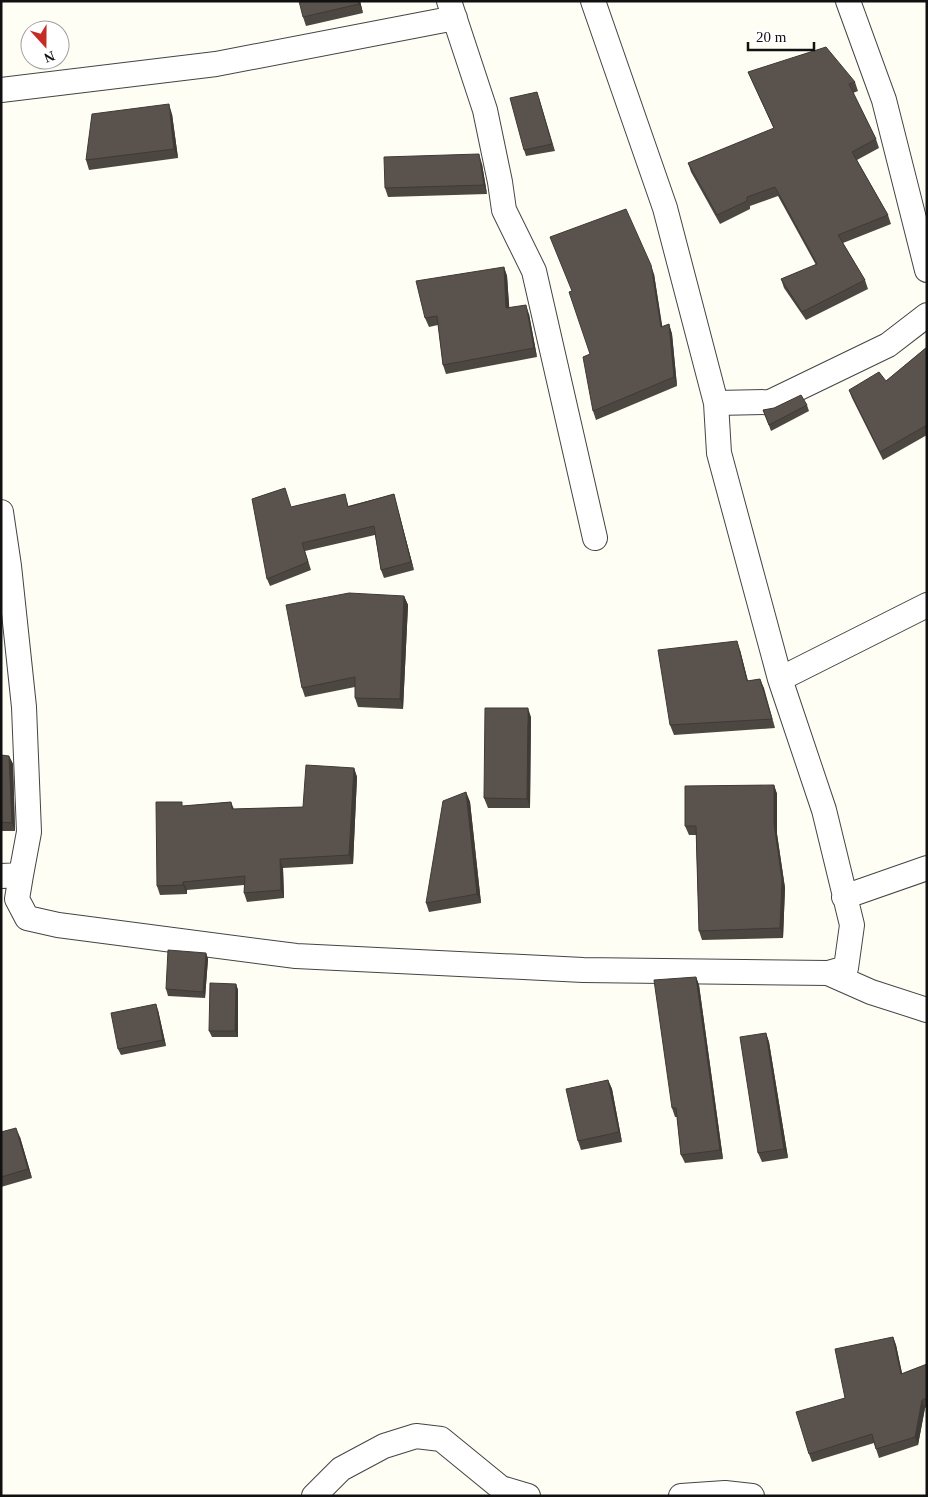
<svg xmlns="http://www.w3.org/2000/svg" width="928" height="1497" font-family="'Times New Roman',serif">
<style>
.lines{fill:none;stroke-linecap:round;stroke-linejoin:round}
.minor-casing{stroke:#444;stroke-width:26}
.minor{stroke:#fff;stroke-width:24}
.wall{fill:#4d4742}
.shaded-wall{fill:#3f3a36}
.building{fill:#5a534d;stroke:#3f3a36}
</style>
<rect width="100%" height="100%" fill="#fffef4"/>
<g class="lines">
<defs>
<path id="minor" d="M 449,1 L 485,110 L 500,182 L 504,210 L 534,271 L 595,538
M 848,1 L 884,100 L 927,270
M 1,90 L 216,64 L 455,18
M 716,403 L 770,402 L 888,345 L 927,315
M 1,512 L 9,566 L 24,707 L 29,832 L 21,875
M 780,679 L 927,605
M 1,876 L 21,875 L 17,899 L 27,918 L 58,925 L 296,956 L 583,970 L 828,973 L 846,968 L 852,925 L 824,810 L 780,679 L 719,453 L 716,403 L 665,208 L 593,1
M 844,897 L 927,868
M 828,973 L 871,992 L 927,1010
M 314,1496 L 341,1469 L 384,1446 L 416,1436 L 441,1439 L 501,1488 L 528,1496
M 681,1496 L 725,1493 L 752,1496"/>
</defs>
<use href="#minor" class="minor-casing"/>
<use href="#minor" class="minor"/>
</g>
<path class="wall" d="M 360,1 L 363,13 L 306,26 L 303,17 Z
M 748,72 L 855,82 L 858,91 L 853,93 L 876,139 L 879,148 L 857,160 L 888,215 L 891,224 L 843,243 L 865,280 L 868,289 L 806,320 L 784,288 L 781,279 L 816,265 L 778,196 L 750,206 L 750,209 L 720,224 L 691,172 L 688,163 L 774,129 L 752,81 Z
M 539,98 L 555,151 L 526,156 L 524,150 Z
M 172,114 L 178,158 L 89,170 L 86,160 Z
M 482,164 L 487,194 L 388,197 L 385,188 Z
M 504,267 L 507,276 L 509,307 L 529,314 L 537,357 L 446,374 L 443,365 L 438,325 L 429,327 L 425,318 Z
M 654,274 L 662,327 L 669,324 L 672,334 L 677,386 L 596,420 L 593,411 L 590,354 Z
M 927,347 L 927,435 L 883,460 L 852,398 L 849,390 L 886,381 Z
M 807,405 L 809,411 L 771,431 L 763,410 Z
M 394,494 L 396,502 L 414,570 L 384,578 L 381,570 L 375,535 L 305,551 L 311,570 L 270,586 L 267,579 L 291,507 L 347,502 L 348,506 Z
M 404,596 L 408,605 L 403,709 L 358,707 L 355,698 L 355,687 L 305,697 L 302,688 Z
M 740,650 L 748,681 L 760,679 L 775,728 L 674,735 L 670,725 Z
M 531,717 L 530,808 L 488,808 L 484,798 Z
M 1,755 L 9,756 L 13,764 L 15,831 L 1,831 Z
M 354,768 L 357,777 L 353,864 L 283,868 L 284,898 L 247,902 L 244,893 L 244,885 L 187,890 L 187,894 L 160,895 L 157,886 L 184,806 L 231,802 L 234,809 L 303,807 Z
M 774,785 L 777,794 L 777,834 L 785,888 L 783,938 L 702,940 L 699,931 L 696,835 L 689,835 L 685,826 Z
M 466,792 L 470,802 L 481,903 L 429,912 L 426,903 Z
M 206,953 L 208,959 L 205,998 L 168,996 L 166,989 Z
M 696,977 L 699,985 L 723,1159 L 685,1163 L 681,1155 L 677,1117 L 675,1117 L 672,1108 Z
M 236,984 L 238,990 L 238,1037 L 212,1037 L 209,1031 Z
M 158,1010 L 166,1046 L 121,1055 L 118,1049 Z
M 766,1033 L 769,1042 L 788,1158 L 762,1162 L 758,1153 Z
M 608,1080 L 612,1089 L 622,1142 L 581,1150 L 578,1141 Z
M 1,1132 L 20,1137 L 32,1178 L 1,1187 Z
M 893,1337 L 896,1345 L 902,1374 L 927,1364 L 927,1407 L 925,1408 L 918,1445 L 879,1458 L 874,1443 L 812,1462 L 809,1454 L 845,1398 Z"/>
<path class="shaded-wall" d="M 359,1 L 360,1 L 363,13 L 359,4 Z
M 169,104 L 172,114 L 178,158 L 174,149 Z
M 479,154 L 482,164 L 487,194 L 484,185 Z
M 651,265 L 654,274 L 664,337 L 661,327 Z
M 504,267 L 507,276 L 510,317 L 506,308 Z
M 526,305 L 529,314 L 537,357 L 534,348 Z
M 669,324 L 672,334 L 677,386 L 674,377 Z
M 394,494 L 396,502 L 414,570 L 411,562 Z
M 404,596 L 408,605 L 403,709 L 400,699 Z
M 737,641 L 740,650 L 750,690 L 747,681 Z
M 760,679 L 764,688 L 775,728 L 772,719 Z
M 528,708 L 531,717 L 530,808 L 527,799 Z
M 9,756 L 13,764 L 15,831 L 12,823 Z
M 354,768 L 357,777 L 353,864 L 349,855 Z
M 774,785 L 777,794 L 777,834 L 785,888 L 783,938 L 780,928 L 774,824 Z
M 466,792 L 470,802 L 481,903 L 477,894 Z
M 280,859 L 283,868 L 284,898 L 281,890 Z
M 183,882 L 187,890 L 187,894 L 183,885 Z
M 206,953 L 208,959 L 205,998 L 203,992 Z
M 696,977 L 699,985 L 723,1159 L 720,1150 Z
M 236,984 L 238,990 L 238,1037 L 235,1031 Z
M 156,1004 L 158,1010 L 166,1046 L 163,1040 Z
M 766,1033 L 769,1042 L 788,1158 L 784,1149 Z
M 608,1080 L 612,1089 L 622,1142 L 619,1132 Z
M 16,1128 L 20,1137 L 32,1178 L 28,1169 Z
M 893,1337 L 896,1345 L 904,1382 L 901,1374 Z
M 922,1400 L 925,1408 L 918,1445 L 915,1437 Z"/>
<path class="building" d="M 299,1 L 359,1 L 359,4 L 303,17 Z
M 826,47 L 855,82 L 849,84 L 876,139 L 852,152 L 888,215 L 838,235 L 865,280 L 802,312 L 781,279 L 817,264 L 775,187 L 747,197 L 747,201 L 717,215 L 688,163 L 774,128 L 748,72 Z
M 537,92 L 552,144 L 524,150 L 510,98 Z
M 169,104 L 174,149 L 86,160 L 92,114 Z
M 479,154 L 484,185 L 385,188 L 384,157 Z
M 626,209 L 651,265 L 661,327 L 669,324 L 674,377 L 593,411 L 583,357 L 590,354 L 569,292 L 572,291 L 550,237 Z
M 504,267 L 506,308 L 526,305 L 534,348 L 443,365 L 437,316 L 425,318 L 416,281 Z
M 927,347 L 927,425 L 880,452 L 849,390 L 879,372 L 886,381 Z
M 801,395 L 807,405 L 769,425 L 763,410 L 774,408 Z
M 285,488 L 291,507 L 345,494 L 348,507 L 394,494 L 411,562 L 381,570 L 374,526 L 302,543 L 308,562 L 267,579 L 252,499 Z
M 349,593 L 404,596 L 400,699 L 355,698 L 355,677 L 302,688 L 286,605 Z
M 737,641 L 747,681 L 760,679 L 772,719 L 670,725 L 658,650 Z
M 485,708 L 528,708 L 527,799 L 484,798 Z
M 1,755 L 9,756 L 12,823 L 1,822 Z
M 306,765 L 354,768 L 349,855 L 280,859 L 281,890 L 244,893 L 245,876 L 183,882 L 183,885 L 157,886 L 156,802 L 182,802 L 182,806 L 231,802 L 232,809 L 303,807 Z
M 774,785 L 774,824 L 782,879 L 780,928 L 699,931 L 696,826 L 685,826 L 685,786 Z
M 466,792 L 477,894 L 426,903 L 443,801 Z
M 168,950 L 206,953 L 203,992 L 166,989 Z
M 696,977 L 720,1150 L 681,1155 L 676,1108 L 672,1108 L 654,980 Z
M 210,983 L 236,984 L 235,1031 L 209,1031 Z
M 156,1004 L 163,1040 L 118,1049 L 111,1013 Z
M 766,1033 L 784,1149 L 758,1153 L 740,1037 Z
M 608,1080 L 619,1132 L 578,1141 L 566,1089 Z
M 16,1128 L 28,1169 L 1,1177 L 1,1132 Z
M 893,1337 L 901,1374 L 927,1364 L 927,1398 L 922,1400 L 915,1437 L 876,1449 L 872,1434 L 809,1454 L 796,1412 L 845,1398 L 835,1349 Z"/>
<rect width="928" height="1497" fill="none" stroke="#111111" stroke-width="5"/>
<g transform="translate(45 45) rotate(159)"><circle r="24" fill="#ffffff" stroke="#a0a0a0"/>
<path d="M0-4L9 19L0 12L-9 19Z" fill="#c42c25"/>
<text y="-8" font-size="14" font-weight="bold" text-anchor="middle" fill="#111111">N</text>
</g>
<path d="M748 42v8h66v-8" fill="none" stroke="#111111" stroke-width="2.5"/>
<text x="756" y="42" font-size="15" fill="#111111" stroke="#ffffff" stroke-width="4" paint-order="stroke">20 m</text>
</svg>
